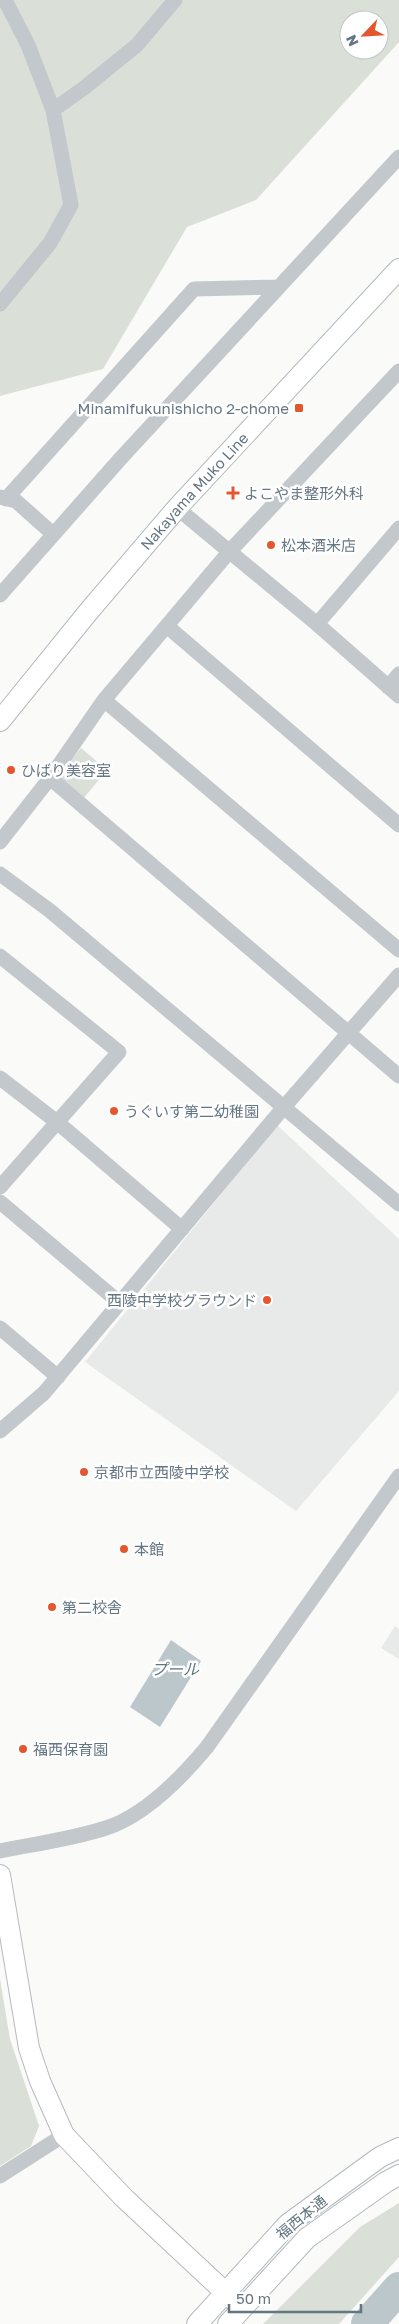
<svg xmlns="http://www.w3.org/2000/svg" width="399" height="2324" font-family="'Golos Text','Noto Sans JP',sans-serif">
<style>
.built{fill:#e8e9e9}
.green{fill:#dadfd7;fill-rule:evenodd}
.water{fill:#bbc7cb}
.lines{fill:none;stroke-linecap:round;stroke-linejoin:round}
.river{stroke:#bbc7cb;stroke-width:32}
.secondary-casing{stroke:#b3babf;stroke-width:22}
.street{stroke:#c3c8cc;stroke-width:15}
.secondary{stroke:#fff;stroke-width:20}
.poi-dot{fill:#e4572e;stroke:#fff;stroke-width:2}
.labels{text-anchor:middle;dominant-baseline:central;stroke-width:5;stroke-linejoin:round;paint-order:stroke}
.poi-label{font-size:15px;fill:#657683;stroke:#fff;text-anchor:start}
.street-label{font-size:15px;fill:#657683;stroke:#fff}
.water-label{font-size:16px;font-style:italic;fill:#60757c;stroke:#fff}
</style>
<rect width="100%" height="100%" fill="#fafaf8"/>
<path class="built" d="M 277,1125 L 399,1239 L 399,1391 L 296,1511 L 85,1362 Z
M 395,1626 L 399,1629 L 399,1659 L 381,1648 Z"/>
<path class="green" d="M 0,0 L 399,0 L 399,42 L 256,200 L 187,227 L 103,369 L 0,396 ZM 349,20 L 379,20 L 379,50 L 349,50 Z
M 81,748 L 107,770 L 83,799 L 57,778 Z
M 0,1979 L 10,2039 L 39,2126 L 31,2146 L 0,2166 Z
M 399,2203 L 399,2257 L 339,2324 L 263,2324 L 360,2227 Z"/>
<path class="water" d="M 171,1640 L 201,1661 L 160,1727 L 130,1707 Z"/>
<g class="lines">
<path class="river" d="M 367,2324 L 399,2288"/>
<defs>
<g id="secondary">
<path id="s1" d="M 0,721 L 89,611 L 177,508 L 399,269"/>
<path d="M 0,1875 L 29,2048 L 40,2081 L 64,2135 L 124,2198 L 242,2308"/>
<path d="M 197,2324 L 288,2224 L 380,2157 L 399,2148"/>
<path d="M 228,2324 L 307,2238 L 386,2182 L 399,2175"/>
</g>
</defs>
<use href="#secondary" class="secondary-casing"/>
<path class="street" d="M 5,0 L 28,45 L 53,110
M 0,304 L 50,243 L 71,205 L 53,110 L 84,88 L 137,45 L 175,0
M 0,497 L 16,501 L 53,534
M 6,499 L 194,289 L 279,287
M 177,508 L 317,624 L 399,696
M 0,595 L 121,458 L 399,157
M 317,624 L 399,528
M 168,627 L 399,825
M 388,687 L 399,674
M 104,700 L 399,950
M 50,778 L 399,1076
M 0,842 L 50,778 L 104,700 L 229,552 L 399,371
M 0,874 L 49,910 L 399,1204
M 0,956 L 119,1052 L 0,1187
M 0,1078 L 57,1122 L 182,1229
M 0,1202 L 120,1303
M 0,1328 L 58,1377
M 0,1431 L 44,1393 L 284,1107 L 399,975
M 0,1851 C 35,1844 72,1839 106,1828 C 144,1816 182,1777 207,1747 L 399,1476
M 0,2176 L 64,2135"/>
<use href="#secondary" class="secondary"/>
</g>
<g class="poi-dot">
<rect x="294" y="403" width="10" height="10" rx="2.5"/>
<path d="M230.5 485.5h5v5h5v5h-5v5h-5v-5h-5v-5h5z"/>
<circle cx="271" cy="545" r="5"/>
<circle cx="11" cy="770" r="5"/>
<circle cx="114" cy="1111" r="5"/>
<circle cx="267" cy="1300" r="5"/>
<circle cx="84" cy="1472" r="5"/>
<circle cx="124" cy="1549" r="5"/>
<circle cx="52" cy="1607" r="5"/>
<circle cx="23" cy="1749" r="5"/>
</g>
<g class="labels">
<g class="poi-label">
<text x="289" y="408" text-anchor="end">Minamifukunishicho 2-chome</text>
<text x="244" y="493">よこやま整形外科</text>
<text x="281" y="545">松本酒米店</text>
<text x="21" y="770">ひばり美容室</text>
<text x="124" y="1111">うぐいす第二幼稚園</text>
<text x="257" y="1300" text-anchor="end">西陵中学校グラウンド</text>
<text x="94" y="1472">京都市立西陵中学校</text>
<text x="134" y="1549">本館</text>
<text x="62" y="1607">第二校舎</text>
<text x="33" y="1749">福西保育園</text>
</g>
<g class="street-label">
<text stroke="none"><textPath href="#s1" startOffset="301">Nakayama Muko Line</textPath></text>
<text transform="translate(301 2217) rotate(-39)">福西本通</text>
</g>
<g class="water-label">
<text x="175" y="1669">プール</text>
</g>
</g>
<g transform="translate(364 35) rotate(245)"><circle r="24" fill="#ffffff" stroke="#c1c8cd"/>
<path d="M0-4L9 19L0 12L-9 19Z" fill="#e4572e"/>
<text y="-8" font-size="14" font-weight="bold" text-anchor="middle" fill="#657683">N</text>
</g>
<path d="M229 2304v8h132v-8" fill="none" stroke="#657683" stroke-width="2.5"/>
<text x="236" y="2304" font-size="15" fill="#657683" stroke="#ffffff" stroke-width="4" paint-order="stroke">50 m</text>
</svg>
